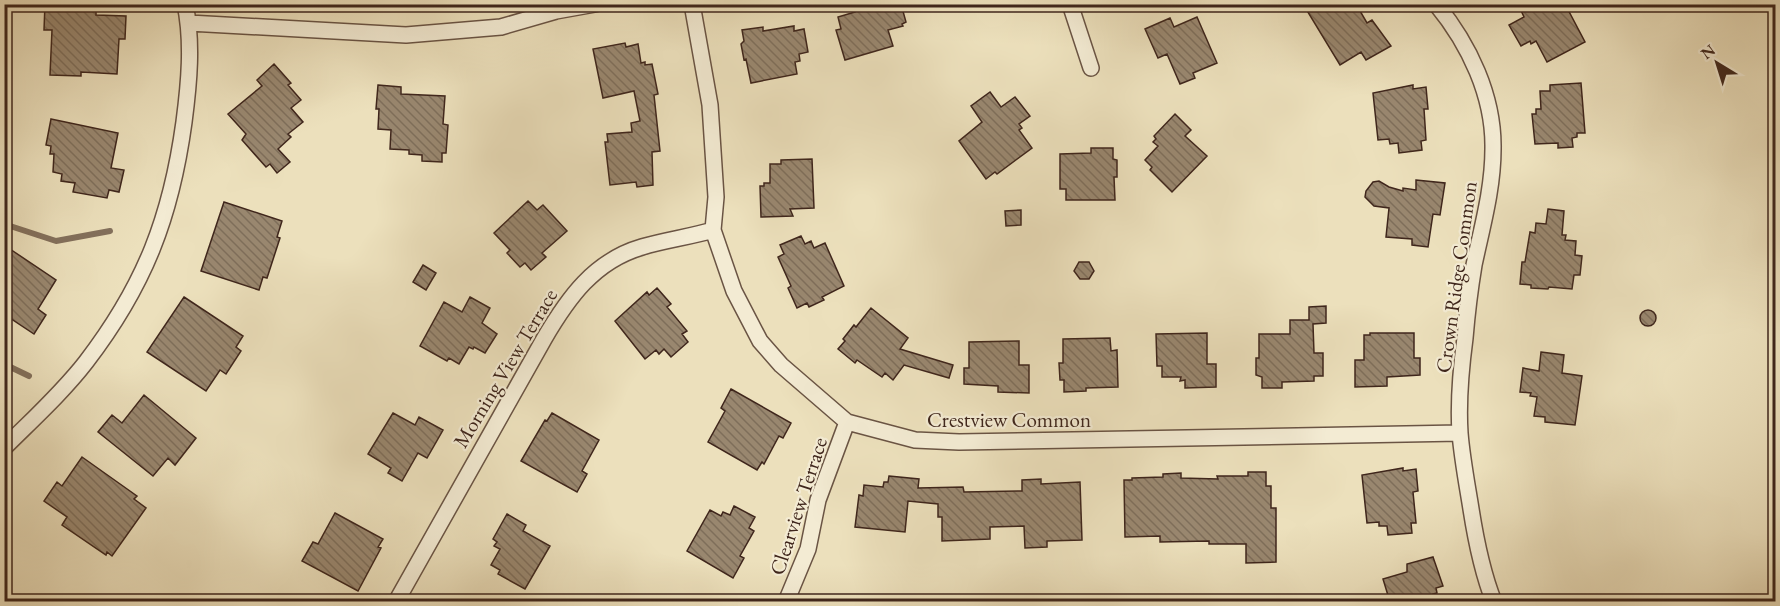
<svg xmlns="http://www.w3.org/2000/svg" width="1780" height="606" font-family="'EB Garamond',serif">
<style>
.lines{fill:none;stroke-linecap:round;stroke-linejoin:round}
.stream{stroke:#83705c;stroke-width:6}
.building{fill:url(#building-back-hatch);stroke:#3f261c;stroke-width:1.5}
.minor-casing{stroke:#6a5444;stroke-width:18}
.minor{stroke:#f3ebd3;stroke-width:15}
.labels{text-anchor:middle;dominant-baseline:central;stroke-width:4.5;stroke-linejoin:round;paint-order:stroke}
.street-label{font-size:21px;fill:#3f261c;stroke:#f3ebd3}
</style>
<defs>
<pattern id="building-back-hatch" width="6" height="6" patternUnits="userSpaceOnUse" patternTransform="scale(1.5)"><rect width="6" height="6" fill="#99876f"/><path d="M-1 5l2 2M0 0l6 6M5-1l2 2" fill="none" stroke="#7e6e5a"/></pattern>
</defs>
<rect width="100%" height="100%" fill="#ece0bc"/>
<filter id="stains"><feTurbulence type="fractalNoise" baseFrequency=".00333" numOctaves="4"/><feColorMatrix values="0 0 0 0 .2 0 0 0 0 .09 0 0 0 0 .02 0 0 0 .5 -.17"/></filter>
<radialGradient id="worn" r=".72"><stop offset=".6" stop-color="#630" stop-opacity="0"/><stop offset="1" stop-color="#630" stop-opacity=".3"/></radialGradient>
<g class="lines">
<path class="stream" d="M 4,224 L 56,241 L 110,231
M 4,364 L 29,376"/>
</g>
<path class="building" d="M 45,4 L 96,6 L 96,15 L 126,16 L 125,39 L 119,39 L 117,74 L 81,72 L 81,76 L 50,75 L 52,30 L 44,30 Z
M 858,4 L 901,4 L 906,22 L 902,24 L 903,26 L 888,30 L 893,46 L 845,60 L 836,30 L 841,29 L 838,17 L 855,12 L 854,9 L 859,7 Z
M 1303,4 L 1356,4 L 1367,23 L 1372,20 L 1391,46 L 1366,60 L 1361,52 L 1340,65 Z
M 1518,4 L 1565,4 L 1585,42 L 1547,62 L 1536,41 L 1531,44 L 1530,41 L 1521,46 L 1509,25 L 1524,17 Z
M 1197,17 L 1217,63 L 1193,73 L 1195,78 L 1180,84 L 1167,54 L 1158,58 L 1145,29 L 1170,18 L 1174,27 Z
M 794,26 L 794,31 L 804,29 L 808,52 L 799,54 L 800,61 L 795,62 L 797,74 L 751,83 L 746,59 L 744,60 L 741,44 L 744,41 L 742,30 L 763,27 L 763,31 Z
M 625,43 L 626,47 L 638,44 L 641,63 L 645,62 L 645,65 L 652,64 L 658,94 L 654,95 L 660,151 L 652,152 L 653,185 L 637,187 L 636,182 L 610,185 L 605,142 L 608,142 L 607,134 L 632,132 L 631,123 L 640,121 L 634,91 L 603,98 L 593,49 Z
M 274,64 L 291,83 L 288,85 L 301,100 L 291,108 L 303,122 L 288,134 L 291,137 L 278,149 L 290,162 L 277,173 L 270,164 L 266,167 L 242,140 L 246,134 L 228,114 L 262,86 L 257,80 Z
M 1581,83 L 1585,133 L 1577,133 L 1577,137 L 1572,138 L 1573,147 L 1558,148 L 1558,143 L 1535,144 L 1532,114 L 1536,114 L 1536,109 L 1541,109 L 1540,91 L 1550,91 L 1550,85 Z
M 378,85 L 401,87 L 401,94 L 445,96 L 443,124 L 448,125 L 446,153 L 442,153 L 442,162 L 422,161 L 422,155 L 409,154 L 409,150 L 390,149 L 391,130 L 378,129 L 379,109 L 376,109 Z
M 1413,85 L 1413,89 L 1426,87 L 1428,109 L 1424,109 L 1426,140 L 1421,141 L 1422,150 L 1399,153 L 1398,143 L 1390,144 L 1389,139 L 1378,140 L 1373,93 Z
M 990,92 L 1001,107 L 1015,97 L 1030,116 L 1019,124 L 1022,128 L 1019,130 L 1032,148 L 997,174 L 995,172 L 986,179 L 959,141 L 982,122 L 971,106 Z
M 1175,114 L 1191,130 L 1185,136 L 1207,156 L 1172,192 L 1150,170 L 1152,167 L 1145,160 L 1158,146 L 1153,142 L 1156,139 L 1154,136 Z
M 51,119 L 118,133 L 111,168 L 124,170 L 119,192 L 109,190 L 107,198 L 73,192 L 75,183 L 61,181 L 62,174 L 53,172 L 54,154 L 50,154 L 51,146 L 46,145 Z
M 1091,148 L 1113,148 L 1113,159 L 1117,160 L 1117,177 L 1114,177 L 1115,200 L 1066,200 L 1066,189 L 1060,189 L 1060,154 L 1091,153 Z
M 812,159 L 814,208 L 790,209 L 793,216 L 761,217 L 760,186 L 764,186 L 764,183 L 770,183 L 770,164 L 781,164 L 781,160 Z
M 1416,180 L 1445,183 L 1440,215 L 1433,214 L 1428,247 L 1412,245 L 1412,239 L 1386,237 L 1389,208 L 1374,206 L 1365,197 L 1366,191 L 1373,182 L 1379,181 L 1389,187 L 1403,191 L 1403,188 L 1416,190 Z
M 528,201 L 537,210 L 543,205 L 567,231 L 542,253 L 546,257 L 531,270 L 525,263 L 520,267 L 507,253 L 510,250 L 494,233 Z
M 224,202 L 282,221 L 277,237 L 280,238 L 267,278 L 263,277 L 259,290 L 201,271 Z
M 1548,209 L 1564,211 L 1562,235 L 1566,235 L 1565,240 L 1576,241 L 1575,255 L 1582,256 L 1580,275 L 1574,275 L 1572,289 L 1549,287 L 1548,289 L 1531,288 L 1531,285 L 1520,284 L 1522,262 L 1525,262 L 1530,232 L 1535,233 L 1536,223 L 1546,224 Z
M 1021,210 L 1021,225 L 1006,226 L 1005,211 Z
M 801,236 L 805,244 L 811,241 L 814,248 L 825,243 L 844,286 L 822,297 L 824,300 L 809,307 L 807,303 L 797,308 L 788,288 L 791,286 L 778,257 L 784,254 L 780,245 Z
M 4,245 L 56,280 L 38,309 L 46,315 L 34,334 L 4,314 Z
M 1079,262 L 1089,262 L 1094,271 L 1089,279 L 1080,279 L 1074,271 Z
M 423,265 L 436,273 L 426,290 L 413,282 Z
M 657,288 L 671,304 L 667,307 L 687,331 L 682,334 L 688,342 L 671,357 L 664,349 L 659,354 L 656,350 L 645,359 L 615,321 L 647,292 L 649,295 Z
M 184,297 L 243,336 L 236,347 L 241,351 L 226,374 L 220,370 L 206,391 L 147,352 Z
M 470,297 L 490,308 L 482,323 L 497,334 L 485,353 L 474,347 L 473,349 L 469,347 L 459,364 L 449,358 L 447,361 L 420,346 L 444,302 L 462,312 Z
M 1326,306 L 1326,323 L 1313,324 L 1314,353 L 1323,353 L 1323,376 L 1314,376 L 1314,381 L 1282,382 L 1282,388 L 1262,388 L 1262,377 L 1256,375 L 1256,358 L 1259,358 L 1259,334 L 1290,334 L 1290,320 L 1309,320 L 1309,307 Z
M 871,308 L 908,338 L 900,349 L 953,365 L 949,378 L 904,365 L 893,380 L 885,373 L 882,377 L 857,360 L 855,363 L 838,349 L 845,341 L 843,339 L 854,325 L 856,327 Z
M1640 318a8 8 0 1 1 16 0a8 8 0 1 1-16 0Z
M 1207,333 L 1207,364 L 1216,364 L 1216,387 L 1185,388 L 1185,380 L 1180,381 L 1181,377 L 1162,377 L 1162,366 L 1157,366 L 1156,334 Z
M 1370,333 L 1414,333 L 1414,358 L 1420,358 L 1420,375 L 1387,377 L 1387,386 L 1355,387 L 1355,360 L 1364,360 L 1364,335 L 1370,335 Z
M 1110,338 L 1111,351 L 1117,350 L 1118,387 L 1086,388 L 1086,391 L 1064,392 L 1064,380 L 1060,380 L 1059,363 L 1063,363 L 1063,339 Z
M 1019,341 L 1019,365 L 1029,365 L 1029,393 L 998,392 L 998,386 L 964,384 L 964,368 L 969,368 L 969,342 Z
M 1541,352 L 1564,355 L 1562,373 L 1582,376 L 1575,425 L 1545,422 L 1545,417 L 1534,416 L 1537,397 L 1530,396 L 1531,393 L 1520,392 L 1523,368 L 1539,371 Z
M 731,389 L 791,423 L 783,438 L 779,436 L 764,464 L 762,462 L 757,470 L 708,442 L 725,411 L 721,408 Z
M 144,395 L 196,438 L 175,465 L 168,458 L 153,476 L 98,432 L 112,415 L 122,423 Z
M 393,413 L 415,425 L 419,417 L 443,430 L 427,458 L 418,453 L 402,481 L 388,473 L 391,468 L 368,454 Z
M 552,413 L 599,440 L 582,471 L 587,474 L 577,492 L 521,461 L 545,420 L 547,421 Z
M 82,457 L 137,496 L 134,499 L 146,508 L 112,556 L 107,552 L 106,555 L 62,525 L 67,517 L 44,501 L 57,482 L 62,486 Z
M 1403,468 L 1403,471 L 1416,469 L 1418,491 L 1413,492 L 1416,523 L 1411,523 L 1412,533 L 1388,535 L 1387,526 L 1379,526 L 1379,522 L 1367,523 L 1362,475 Z
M 1248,472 L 1266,472 L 1266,486 L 1271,486 L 1271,508 L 1276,508 L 1276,562 L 1246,563 L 1246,544 L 1209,544 L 1209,541 L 1160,542 L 1160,536 L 1125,537 L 1124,480 L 1132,480 L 1132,478 L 1163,477 L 1163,474 L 1181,473 L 1181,478 L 1218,479 L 1217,476 L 1248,476 Z
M 889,476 L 919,479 L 918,488 L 963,487 L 964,492 L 1022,491 L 1022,480 L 1041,479 L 1041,484 L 1080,482 L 1082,540 L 1047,541 L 1047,547 L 1025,548 L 1024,526 L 990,527 L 990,539 L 942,541 L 942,517 L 938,517 L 938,504 L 908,501 L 905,532 L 855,527 L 859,495 L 863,496 L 864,485 L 883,487 L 884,482 L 888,482 Z
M 734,506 L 755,517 L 749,528 L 754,531 L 740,556 L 744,558 L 733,578 L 687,551 L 710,510 L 721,516 L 723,512 L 730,515 Z
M 335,513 L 383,539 L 378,547 L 381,548 L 358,591 L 302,561 L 313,542 L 318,544 Z
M 507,514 L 526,525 L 523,531 L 550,546 L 525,589 L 498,574 L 500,570 L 491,565 L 500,549 L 494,546 L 497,542 L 493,539 Z
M 1433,557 L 1443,586 L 1436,588 L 1437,593 L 1433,594 L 1435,602 L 1390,602 L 1383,579 L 1407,572 L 1407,564 Z"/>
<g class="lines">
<defs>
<path id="minor" d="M 692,4 L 710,105 L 716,197 L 713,230 L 734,291 L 760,341 L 781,365 L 847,422 L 915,440 L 959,442 L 1460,433
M 1070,4 L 1091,68
M 1436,4 C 1469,44 1494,96 1493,149 C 1493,189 1482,227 1474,265 C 1470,289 1467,314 1465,338 C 1461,368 1458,402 1460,433 C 1462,458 1467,484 1471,509 C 1476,541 1482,572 1494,602
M 189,23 L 406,35 L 501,27 L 556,11 L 595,4
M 4,448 C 32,420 62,393 86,362 C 145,285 171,217 184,122 C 189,84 193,42 185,4
M 396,602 L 544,339 C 568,298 594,261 642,247 C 665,240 690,237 713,230
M 786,602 L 808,549 L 818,500 L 847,422"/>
</defs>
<use href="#minor" class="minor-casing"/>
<use href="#minor" class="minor"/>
</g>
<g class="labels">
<g class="street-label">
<text transform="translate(1456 277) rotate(-82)">Crown Ridge Common</text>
<text transform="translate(505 368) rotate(-59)">Morning View Terrace</text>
<text x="1009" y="419">Crestview Common</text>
<text transform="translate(798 506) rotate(-72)">Clearview Terrace</text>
</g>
</g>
<rect width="1780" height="606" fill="none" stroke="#ece0bc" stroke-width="24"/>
<rect x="6" y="6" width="1768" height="594" fill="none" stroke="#3f261c" stroke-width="3"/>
<rect x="12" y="12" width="1756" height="582" fill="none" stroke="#3f261c" stroke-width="1.5"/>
<g transform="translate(1717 63) rotate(322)" stroke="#f3ebd3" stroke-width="4.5" paint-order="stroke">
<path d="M0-4.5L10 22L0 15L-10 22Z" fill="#3f261c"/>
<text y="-9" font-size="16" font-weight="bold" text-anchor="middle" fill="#3f261c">N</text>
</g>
<rect width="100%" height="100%" filter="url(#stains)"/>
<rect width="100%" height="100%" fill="url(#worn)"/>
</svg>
